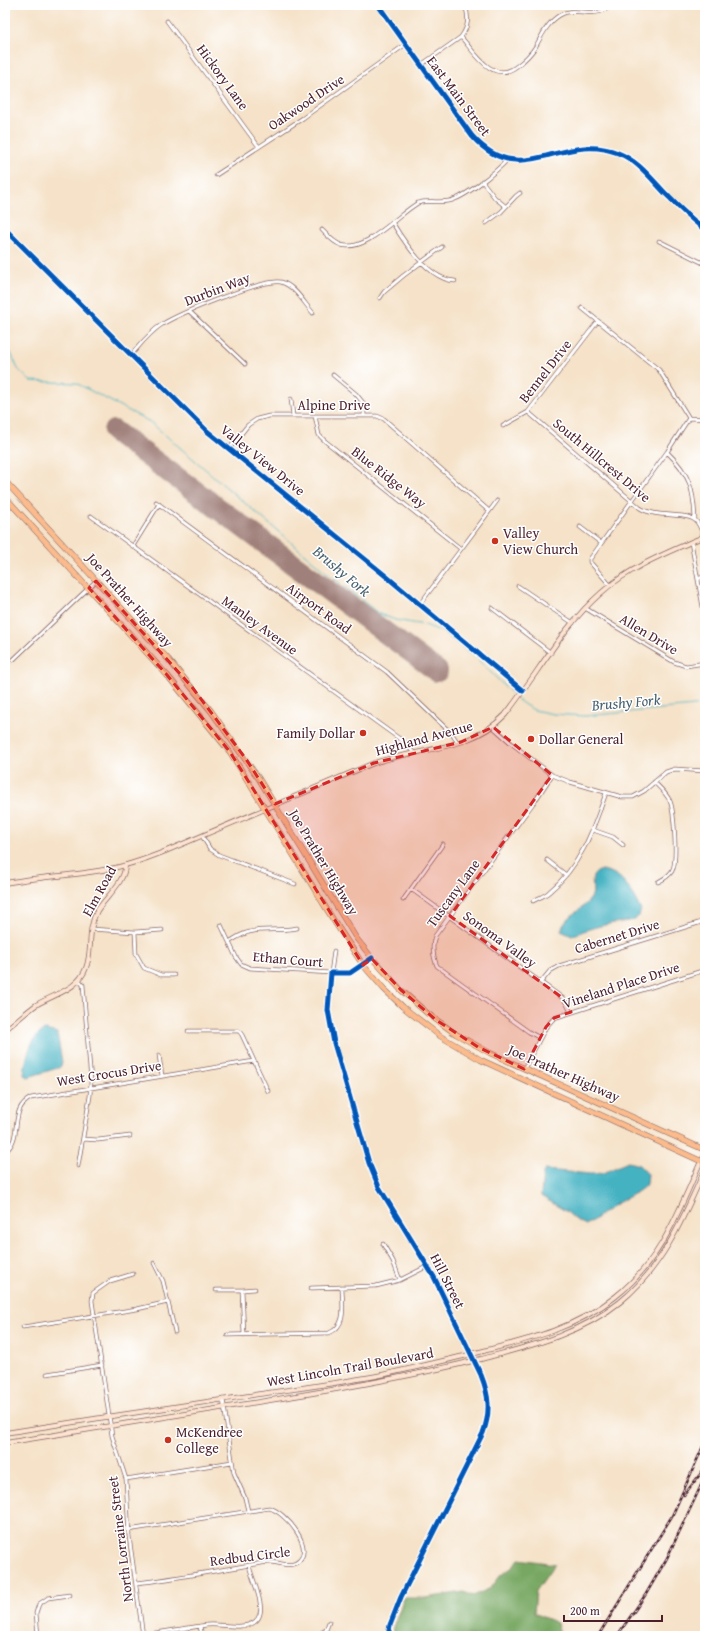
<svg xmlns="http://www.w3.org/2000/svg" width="710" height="1641" font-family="'Gentium Book Plus',serif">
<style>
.forest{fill:#77a762;stroke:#606346}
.water{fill:#45b2c2;stroke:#486876}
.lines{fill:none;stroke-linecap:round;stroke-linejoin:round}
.stream{stroke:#45b2c2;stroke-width:1}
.runway{stroke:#a0807a;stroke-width:22}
.street-casing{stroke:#866362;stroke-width:4.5}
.secondary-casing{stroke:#866362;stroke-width:5.5}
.highway-casing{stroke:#866362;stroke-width:6}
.street{stroke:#fff;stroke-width:3}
.secondary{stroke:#fde4d1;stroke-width:4}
.highway{stroke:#fbbb8c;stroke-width:5}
.rail-casing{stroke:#4a1f2b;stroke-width:2.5}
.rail{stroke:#fff;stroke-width:1;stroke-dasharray:3;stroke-linecap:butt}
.cycleway-casing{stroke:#fff;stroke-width:8}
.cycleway{stroke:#0057b8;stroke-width:5}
.marked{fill:#d62828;fill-opacity:0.2;stroke:#d62828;stroke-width:3;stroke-dasharray:8 5;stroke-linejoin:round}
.poi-dot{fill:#c8321e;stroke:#fff;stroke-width:1.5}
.labels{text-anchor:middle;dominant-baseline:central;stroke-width:3;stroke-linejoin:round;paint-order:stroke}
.street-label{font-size:14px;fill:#4a1f2b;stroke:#fff}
.poi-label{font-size:14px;fill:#4a1f2b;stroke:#fff;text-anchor:start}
.water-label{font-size:15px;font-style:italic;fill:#48616f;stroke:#fff}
</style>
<rect width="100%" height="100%" fill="#fff"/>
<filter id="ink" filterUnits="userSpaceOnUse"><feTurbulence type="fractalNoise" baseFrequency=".025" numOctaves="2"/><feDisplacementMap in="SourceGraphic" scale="8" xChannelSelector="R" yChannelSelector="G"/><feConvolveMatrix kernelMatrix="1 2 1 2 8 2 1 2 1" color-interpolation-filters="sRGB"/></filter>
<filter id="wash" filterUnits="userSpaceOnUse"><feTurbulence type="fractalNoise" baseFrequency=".012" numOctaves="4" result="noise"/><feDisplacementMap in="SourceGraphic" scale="16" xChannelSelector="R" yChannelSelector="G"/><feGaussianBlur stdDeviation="0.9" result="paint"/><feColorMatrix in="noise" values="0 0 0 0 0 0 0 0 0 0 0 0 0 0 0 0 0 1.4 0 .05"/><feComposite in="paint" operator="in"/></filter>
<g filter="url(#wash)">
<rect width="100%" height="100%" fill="#f5e2c8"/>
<path class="forest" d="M 519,1559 L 555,1564 L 536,1591 L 534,1613 L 557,1623 L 561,1636 L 392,1636 L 393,1627 L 404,1598 L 425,1598 L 464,1592 L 473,1596 L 491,1588 L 501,1575 L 513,1567 Z"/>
<path class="water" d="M 601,870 C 625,873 630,891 641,910 L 639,915 L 635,920 C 613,923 592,926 572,936 L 561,931 C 564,917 584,909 591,898 C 597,887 585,877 601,870 Z
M 45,1030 L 57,1033 L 62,1062 L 61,1067 L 28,1077 L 24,1075 C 26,1059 29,1038 45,1030 Z
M 628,1162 L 639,1165 L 648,1174 L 647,1184 C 636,1195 622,1199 610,1208 C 602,1214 595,1219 586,1225 L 576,1220 L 567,1212 L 541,1196 L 543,1173 L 545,1170 L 591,1174 L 603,1173 Z"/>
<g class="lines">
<path class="stream" d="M 5,349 L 11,353 L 18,369 L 30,381 L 76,383 L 150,422 L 328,574 L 378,613 L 395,620 L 425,625 L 443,632 L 476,658 L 516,697
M 518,700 L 525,705 L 534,710 L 553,714 L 585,716 L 705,705"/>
<path class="runway" d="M 114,431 L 437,671"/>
</g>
</g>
<g filter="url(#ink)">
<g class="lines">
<defs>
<path id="street" d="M 167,21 L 259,147
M 461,37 C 475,53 493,85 517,66 C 525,60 531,54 536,46 C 542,35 548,22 560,15 C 576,5 596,21 611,5
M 421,65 L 461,37 C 469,26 469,17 465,5
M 216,175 L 303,118 L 406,44
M 482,181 L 495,198 L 505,206
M 392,222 C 404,242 429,280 455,281
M 486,223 L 501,212 L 516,196 L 520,193
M 5,229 L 207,431 L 387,577 L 523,691
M 322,230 C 328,236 333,242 341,245 C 366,253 398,214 418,203 C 429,200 439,203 449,201 C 465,198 497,171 508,159
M 659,241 L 705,264
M 380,298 L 384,292 L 403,276 L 442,247
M 582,308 L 659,370 L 689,418 L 705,419
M 189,311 L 245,364
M 131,355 C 140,345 149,333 161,325 C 178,314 264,278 281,282 C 295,286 304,303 313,313
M 333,375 L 356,394 L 364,404 L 364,416
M 291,399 L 293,416
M 528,412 L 640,508 C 657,519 689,511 697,522 C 700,526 702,532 704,537
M 315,416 L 319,435 L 325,441 L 461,549
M 503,426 L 528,412 L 598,321
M 229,449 L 248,425 L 257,419 L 269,416 L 377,416 L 384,419 L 489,511
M 667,452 C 690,474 694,490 695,520
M 156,502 L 387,672 L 452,734 L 458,743
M 91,516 L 404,742 L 413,752
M 580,527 L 601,543
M 691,542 L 705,618
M 133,546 L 159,504
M 698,579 L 705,576
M 610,585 L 590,562 L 590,559 L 667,452 L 689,418
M 518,586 L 573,623
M 420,604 L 497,501
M 492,608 L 551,653
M 585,608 L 674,662 L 686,666 L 705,663
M 13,660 L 96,581
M 493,727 L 511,743 L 552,775 L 570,782 L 622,797 L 633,797 L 644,791 L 666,772 L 675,769 L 705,771
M 654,782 C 660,788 666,793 670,801 C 674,811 678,862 672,871 C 669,876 664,879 658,882
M 593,830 L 613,837 L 623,845
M 202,836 L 210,849 L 219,855 L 295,884
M 547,860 L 566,875
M 411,889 L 564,999 L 571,1012
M 403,900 L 443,844
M 533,901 C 538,898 545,896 549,892 C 581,866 593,830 606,793
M 221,925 L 236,957 L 241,964 L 250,968 L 331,973 L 334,951
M 91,929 L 135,932 L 162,930
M 135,932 L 136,954 L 144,968 L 161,975 L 174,975
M 229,942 C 234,939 240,935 246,933 C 262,927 280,932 297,928
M 541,982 L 550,971 L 559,966 L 705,921
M 188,1031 L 239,1031 L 242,1035 L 268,1091
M 540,1038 L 529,1032 L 437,966 C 433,956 431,947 435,936 L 537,798 L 552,775
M 159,1055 L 162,1076
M 524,1069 L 546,1027 L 554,1018 L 705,970
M 83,1139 L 98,1140 L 130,1136
M 5,1152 C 24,1137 8,1109 31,1098 L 254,1061
M 78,1166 L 90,1096 L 91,1081 L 83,985 L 79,980
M 383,1244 L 393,1261 L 400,1280
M 154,1263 L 163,1281 L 175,1332
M 133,1274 L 110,1281 L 93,1293 L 92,1301 L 112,1436 L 126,1479 L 129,1536 L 143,1636
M 311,1288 L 376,1286 L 400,1280 L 428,1266
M 216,1290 L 242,1290
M 23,1327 L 137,1309 L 168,1302
M 227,1335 L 329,1333 C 348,1326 342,1303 342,1287
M 244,1335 L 242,1290 L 255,1289
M 47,1374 L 102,1365
M 223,1399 L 234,1473 L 245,1498 L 248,1511
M 126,1479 L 232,1462
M 128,1530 L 269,1508 C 285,1511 318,1550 296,1563 C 288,1567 280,1563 272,1562 C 267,1562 262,1563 257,1564 C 217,1570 176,1579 136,1583
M 200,1626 L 202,1636
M 38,1636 L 36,1613 L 39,1604 L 48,1598 L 70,1595
M 136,1636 L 207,1625 C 219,1624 230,1627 241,1626 C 278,1624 252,1583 249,1565
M 316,1636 L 326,1630 L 329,1622"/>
<path id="secondary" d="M 378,5 L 472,136 C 521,192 562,130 618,153 C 641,162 654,183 671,199 C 681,210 693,220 705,230
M 5,883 C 38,877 71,876 103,870 C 125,867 146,859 166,851 L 374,763 C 418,748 471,751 505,715 C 537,675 562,627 601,593 C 631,566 669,552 705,536
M 372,958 L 350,973 L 331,973 L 328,1010 L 334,1043 L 369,1163 L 379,1187 L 434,1277 L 481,1375 C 489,1395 491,1412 483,1433 L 401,1597 L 390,1625 L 388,1636
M 5,1030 C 15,1022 25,1013 36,1005 C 54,994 78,990 86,968 C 93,950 87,929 97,911 C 105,898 126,881 125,865
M 5,1433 C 74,1422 144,1411 213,1401 C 266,1393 319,1386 371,1377 C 402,1371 433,1363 464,1356 C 517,1342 571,1332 615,1297 C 661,1261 678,1213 701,1161 L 705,1156
M 5,1443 C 96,1428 186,1414 277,1399 C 346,1388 413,1376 481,1359 C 530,1346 579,1335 620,1302 C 663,1267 683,1219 705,1169"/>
<path id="highway" d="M 5,481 L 168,659 L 211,711 L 259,779 L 356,938 L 372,958 L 401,990 L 427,1013 L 456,1034 L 490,1053 L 705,1150
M 5,497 L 167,675 L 230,752 L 334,921 L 363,965 L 384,989 L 403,1007 L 440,1036 L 481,1060 L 705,1163"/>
</defs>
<use href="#street" class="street-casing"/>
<use href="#secondary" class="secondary-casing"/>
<use href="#highway" class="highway-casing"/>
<use href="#street" class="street"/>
<use href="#secondary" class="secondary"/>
<use href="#highway" class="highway"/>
<defs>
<path id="rail" d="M 684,1495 L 705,1468
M 598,1636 L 672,1516 L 705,1442
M 617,1636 L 646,1594 L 667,1558 L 705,1477"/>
</defs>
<use href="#rail" class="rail-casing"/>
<use href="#rail" class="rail"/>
<defs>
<path id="cycleway" d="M 378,5 L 472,136 C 521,192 562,130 618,153 C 641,162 654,183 671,199 C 681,210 693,220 705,230
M 5,229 L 207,431 L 387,577 L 523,691
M 372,958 L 350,973 L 331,973 L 328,1010 L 334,1043 L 369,1163 L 379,1187 L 434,1277 L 481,1375 C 489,1395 491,1412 483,1433 L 401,1597 L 390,1625 L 388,1636"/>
</defs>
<use href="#cycleway" class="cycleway-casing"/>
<use href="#cycleway" class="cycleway"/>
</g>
</g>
<path class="marked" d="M 96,581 L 192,687 L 246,759 L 275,804 L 374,763 L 461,742 L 493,727 L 552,775 L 450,916 L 564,999 L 571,1012 L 554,1018 L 546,1027 L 524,1069 L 478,1047 L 436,1020 L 401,990 L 372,959 L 363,965 L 230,752 L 167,675 L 89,588 Z"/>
<g class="poi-dot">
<circle cx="495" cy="541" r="4"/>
<circle cx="363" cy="733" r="4"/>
<circle cx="531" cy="739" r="4"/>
<circle cx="168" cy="1440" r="4"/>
</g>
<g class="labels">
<g class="street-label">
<text transform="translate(223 77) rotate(54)">Hickory Lane</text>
<text transform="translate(459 96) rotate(53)">East Main Street</text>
<text transform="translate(306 102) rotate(-34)">Oakwood Drive</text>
<text transform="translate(217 289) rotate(-21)">Durbin Way</text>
<text transform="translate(545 371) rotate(-52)">Bennel Drive</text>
<text x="334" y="405">Alpine Drive</text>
<text transform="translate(263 460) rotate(39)">Valley View Drive</text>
<text transform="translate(602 460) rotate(40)">South Hillcrest Drive</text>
<text transform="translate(389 477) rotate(38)">Blue Ridge Way</text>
<text transform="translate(130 600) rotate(48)">Joe Prather Highway</text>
<text transform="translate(319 608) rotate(36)">Airport Road</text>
<text transform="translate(260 625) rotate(36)">Manley Avenue</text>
<text transform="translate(649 634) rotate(31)">Allen Drive</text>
<text transform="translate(424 738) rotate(-15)">Highland Avenue</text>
<text transform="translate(324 862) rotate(59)">Joe Prather Highway</text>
<text transform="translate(99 891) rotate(-61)">Elm Road</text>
<text transform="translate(453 893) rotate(-54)">Tuscany Lane</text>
<text transform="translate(617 936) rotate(-17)">Cabernet Drive</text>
<text transform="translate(500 939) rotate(36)">Sonoma Valley</text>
<text transform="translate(288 959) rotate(5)">Ethan Court</text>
<text transform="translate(621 985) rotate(-18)">Vineland Place Drive</text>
<text transform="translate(109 1073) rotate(-9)">West Crocus Drive</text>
<text transform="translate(564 1073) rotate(24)">Joe Prather Highway</text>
<text transform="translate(448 1281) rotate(63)">Hill Street</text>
<text transform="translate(350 1367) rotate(-10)">West Lincoln Trail Boulevard</text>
<text transform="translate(120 1539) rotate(-97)">North Lorraine Street</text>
<text transform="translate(250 1556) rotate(-7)">Redbud Circle</text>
</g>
<g class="poi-label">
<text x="503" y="533">Valley<tspan x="503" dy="16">View Church</tspan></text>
<text x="355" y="733" text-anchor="end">Family Dollar</text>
<text x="539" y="739">Dollar General</text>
<text x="176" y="1432">McKendree<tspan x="176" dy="16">College</tspan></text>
</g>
<g class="water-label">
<text transform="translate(342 571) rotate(40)">Brushy Fork</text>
<text transform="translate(626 702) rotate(-5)">Brushy Fork</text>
</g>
</g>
<rect width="710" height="1641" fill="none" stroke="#fff" stroke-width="20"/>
<path d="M564 1615v6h98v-6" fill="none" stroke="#4a1f2b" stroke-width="2"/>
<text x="570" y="1615" font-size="12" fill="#4a1f2b" stroke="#ffffff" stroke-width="3" paint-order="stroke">200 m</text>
</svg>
